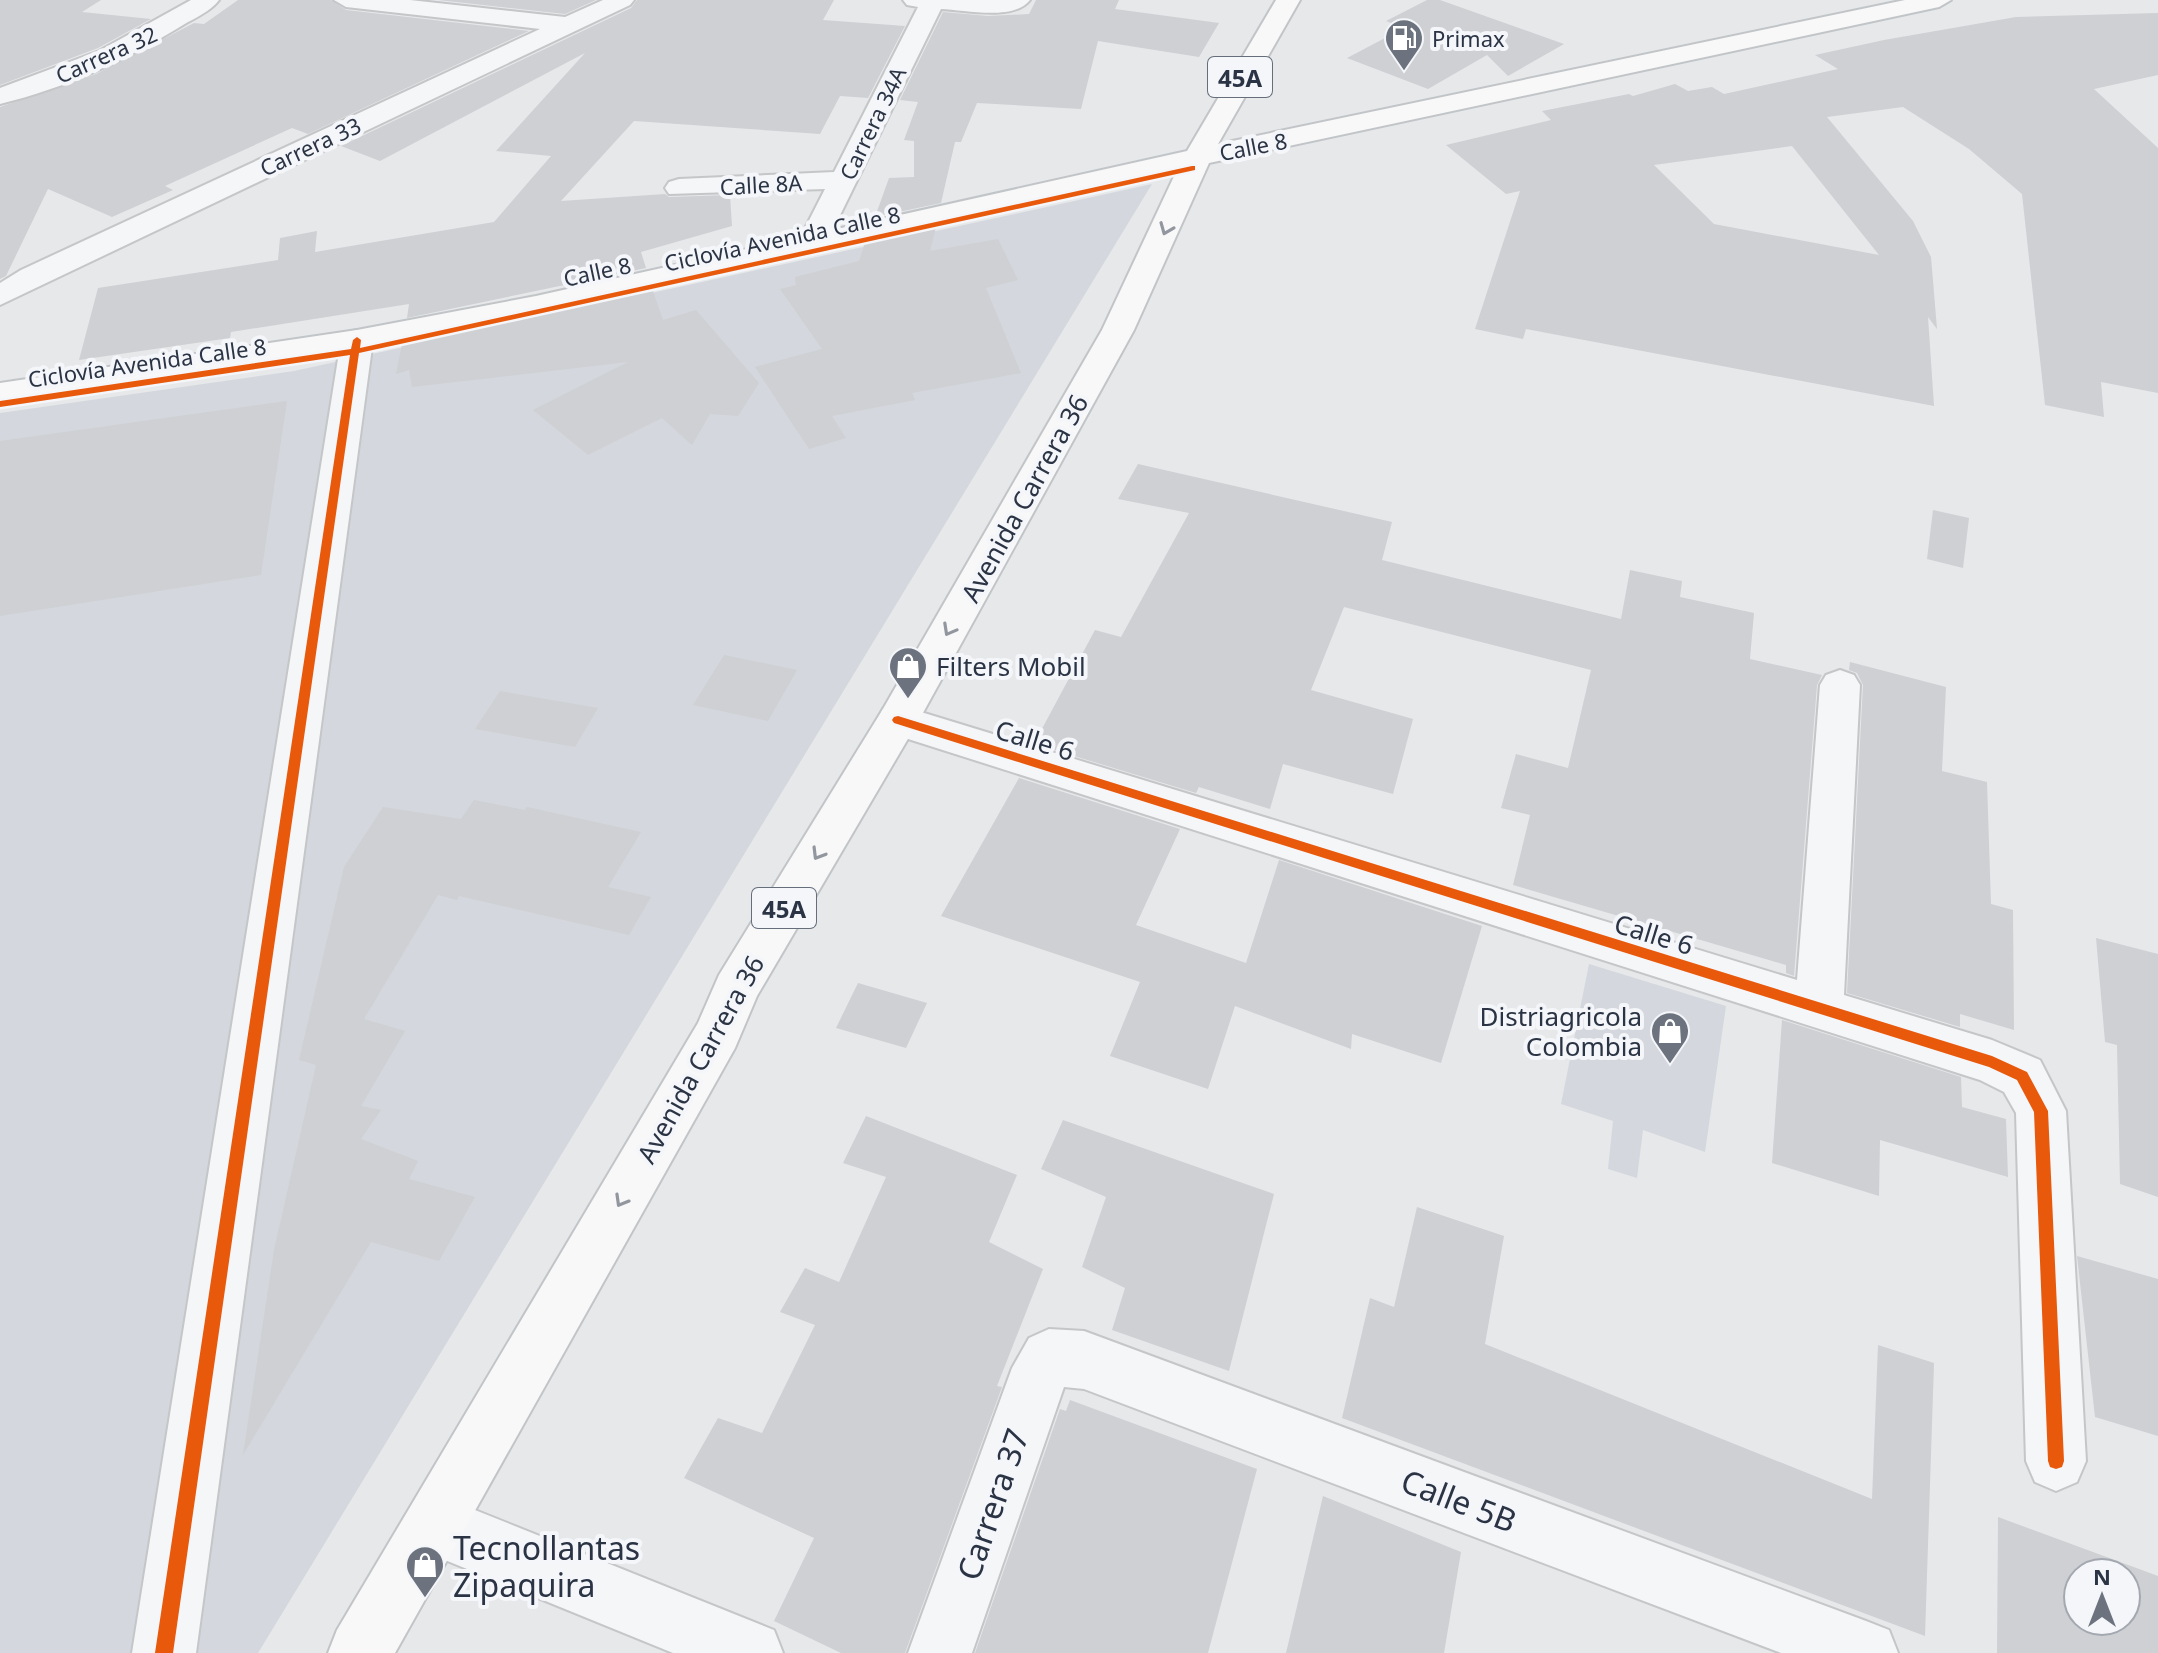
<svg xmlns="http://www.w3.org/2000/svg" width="2158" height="1653" font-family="'Noto Sans',sans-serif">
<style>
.built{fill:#d4d7dd}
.building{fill:#ced0d3;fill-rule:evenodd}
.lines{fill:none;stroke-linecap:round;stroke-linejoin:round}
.minor-casing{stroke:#c4c6c8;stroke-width:4}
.major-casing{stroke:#c2c5c8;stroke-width:4}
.minor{fill:#f5f6f7;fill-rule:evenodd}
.major{fill:#f8f8f8;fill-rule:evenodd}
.cycleway-casing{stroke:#f4f6f9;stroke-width:5}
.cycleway{fill:#e8590c;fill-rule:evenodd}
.oneway{stroke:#92969e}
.labels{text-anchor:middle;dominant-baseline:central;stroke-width:8;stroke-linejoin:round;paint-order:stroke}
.far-poi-label{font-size:22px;fill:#2b3445;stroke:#f4f6f9;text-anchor:start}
.far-street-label{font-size:22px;fill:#2b3445;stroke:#f4f6f9}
.shield{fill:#f4f6f9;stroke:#676e7b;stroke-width:2}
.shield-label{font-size:24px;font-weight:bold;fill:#2b3445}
.street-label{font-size:26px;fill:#2b3445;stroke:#f4f6f9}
.poi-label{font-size:26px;fill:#2b3445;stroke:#f4f6f9;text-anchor:start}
.near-street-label{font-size:32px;fill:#2b3445;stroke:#f4f6f9}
.near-poi-label{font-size:32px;fill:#2b3445;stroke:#f4f6f9;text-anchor:start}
</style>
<rect width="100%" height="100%" fill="#e6e8ea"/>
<path class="built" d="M 1152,184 L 258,1653 L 0,1653 L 0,413 L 294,371 Z
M 1589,964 L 1726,1006 L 1705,1152 L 1643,1130 L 1637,1178 L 1608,1169 L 1613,1121 L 1561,1104 Z"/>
<path class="building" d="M 0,0 L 101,0 L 82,12 L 151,19 L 98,48 L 0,85 Z
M 238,0 L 331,0 L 346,10 L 529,31 L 308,134 L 292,128 L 165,186 L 173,190 L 112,217 L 48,189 L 6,276 L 0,279 L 0,107 L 96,74 L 194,23 L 204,24 Z
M 438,0 L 596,0 L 565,14 Z
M 637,0 L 834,0 L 823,20 L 905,26 L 868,98 L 840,96 L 820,134 L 634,121 L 561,201 L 665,194 L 669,197 L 730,195 L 732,226 L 641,252 L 646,268 L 407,318 L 409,304 L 231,332 L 230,338 L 79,360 L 98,288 L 278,260 L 280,238 L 317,231 L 315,252 L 494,222 L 551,156 L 496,151 L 585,53 L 380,161 L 341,146 L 631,8 Z
M 1036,0 L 1119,0 L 1115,9 L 1219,23 L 1199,57 L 1098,41 L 1081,109 L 977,103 L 961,142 L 955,142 L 941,203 L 875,217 L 889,178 L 914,177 L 914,141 L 904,140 L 918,102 L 900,100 L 943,12 L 988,16 L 1029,14 Z
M 1427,0 L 1440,0 L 1564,44 L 1508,76 L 1487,55 L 1428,89 L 1347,58 L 1404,28 L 1386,21 Z
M 2158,13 L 2158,75 L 2094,89 L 2158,148 L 2158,393 L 2101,382 L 2104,417 L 2045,405 L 2022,194 L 1969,149 L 1903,107 L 1827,117 L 1913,221 L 1931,257 L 1937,329 L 1928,317 L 1934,406 L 1526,329 L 1523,339 L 1475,329 L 1520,191 L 1506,194 L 1446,145 L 1551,120 L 1542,111 L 1629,94 L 1633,96 L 1675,84 L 1688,91 L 1712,87 L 1724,94 L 1838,69 L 1815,55 L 1884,40 L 2016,17 ZM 1792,146 L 1879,255 L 1714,224 L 1654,165 Z
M 936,227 L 930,251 L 998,239 L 1018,280 L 986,288 L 1021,373 L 912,393 L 915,400 L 832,416 L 846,438 L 809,449 L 755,367 L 822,349 L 780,289 L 796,285 L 795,277 L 859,261 L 865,243 Z
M 653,291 L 663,320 L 696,310 L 759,383 L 738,416 L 710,414 L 692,445 L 662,418 L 588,455 L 533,410 L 628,362 L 412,387 L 409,370 L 396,374 L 402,344 Z
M 287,401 L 261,575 L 0,616 L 0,441 Z
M 1138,464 L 1392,522 L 1382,560 L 1621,619 L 1630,570 L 1682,581 L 1680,597 L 1754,613 L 1750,659 L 1822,675 L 1817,685 L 1794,976 L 1786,973 L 1786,965 L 1513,885 L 1530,815 L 1501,808 L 1516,754 L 1568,768 L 1591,670 L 1344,607 L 1311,690 L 1413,719 L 1393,794 L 1283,764 L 1270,809 L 1199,787 L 1196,793 L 1038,745 L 1041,740 L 1037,738 L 1095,630 L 1121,637 L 1189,513 L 1118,499 Z
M 1933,510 L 1969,518 L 1963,568 L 1927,559 Z
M 724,655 L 797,670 L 768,721 L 693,705 Z
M 1850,662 L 1946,687 L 1942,771 L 1987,782 L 1991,904 L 2013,910 L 2014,1030 L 1960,1014 L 1960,1027 L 1847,993 L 1863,685 L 1857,673 L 1849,670 Z
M 500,691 L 598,708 L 575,747 L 475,729 Z
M 1019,778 L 1180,829 L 1136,925 L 1246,963 L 1279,860 L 1482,926 L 1441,1063 L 1352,1034 L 1351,1049 L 1235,1006 L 1208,1089 L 1110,1056 L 1140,982 L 941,916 Z
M 474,800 L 525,810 L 527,807 L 641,832 L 608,887 L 651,897 L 629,935 L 459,896 L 457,900 L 438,895 L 364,1019 L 405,1031 L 361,1106 L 381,1110 L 361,1139 L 418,1161 L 409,1179 L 475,1197 L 439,1261 L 371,1242 L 243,1455 L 274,1250 L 316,1065 L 299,1060 L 344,867 L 383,807 L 461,819 Z
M 2096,938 L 2158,954 L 2158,1197 L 2120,1184 L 2117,1045 L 2105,1042 Z
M 858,983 L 927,1003 L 906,1048 L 836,1028 Z
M 1782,1020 L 1961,1077 L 1962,1107 L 2006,1119 L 2008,1177 L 1880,1140 L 1879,1196 L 1772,1163 Z
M 866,1116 L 1017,1175 L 989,1242 L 1043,1269 L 997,1386 L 1002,1387 L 905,1653 L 841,1653 L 774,1621 L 814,1538 L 684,1478 L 718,1418 L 762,1433 L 815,1325 L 780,1312 L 805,1268 L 839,1282 L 886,1177 L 843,1163 Z
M 1063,1120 L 1274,1194 L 1229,1371 L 1112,1330 L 1125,1288 L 1082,1267 L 1106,1197 L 1041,1169 Z
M 1417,1207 L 1504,1236 L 1485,1344 L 1872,1499 L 1878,1345 L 1934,1363 L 1925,1636 L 1342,1418 L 1370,1298 L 1394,1307 Z
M 2077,1256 L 2158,1279 L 2158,1436 L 2095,1417 Z
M 1070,1400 L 1257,1469 L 1208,1653 L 975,1653 L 1060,1409 L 1066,1411 Z
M 1323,1496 L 1461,1552 L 1444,1653 L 1286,1653 Z
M 1998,1517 L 2158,1576 L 2158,1653 L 1997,1653 ZM 2078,1573 L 2126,1573 L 2126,1621 L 2078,1621 Z"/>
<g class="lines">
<defs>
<path id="minor" d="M 191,0 L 219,0 C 211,11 195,18 183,25 C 126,60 66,88 0,104 L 0,88 L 99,51 Z
M 334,0 L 410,0 L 565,17 L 603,0 L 634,0 L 630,5 L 0,305 L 0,283 L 21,270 L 540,29 L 346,7 Z
M 903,0 L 1030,0 C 1014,21 965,10 941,9 L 822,252 L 800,252 L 796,246 L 825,189 L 669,194 L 665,188 L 669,182 L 679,179 L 834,172 L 918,7 L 907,5 Z
M 357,330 L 368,333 L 373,340 L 196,1653 L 132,1653 L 341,340 L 346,333 Z
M 1840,670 L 1854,675 L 1860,685 L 1844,995 L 1992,1040 L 2040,1060 L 2066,1111 L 2086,1461 L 2077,1482 L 2056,1491 L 2035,1482 L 2026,1461 L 2016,1113 L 2004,1092 L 1980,1080 L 883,731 L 877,720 L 883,709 L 898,705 L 1797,980 L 1820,685 L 1826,675 Z
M 1049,1329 L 1084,1331 L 1866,1621 L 1889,1630 L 1898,1653 L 1781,1653 L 1084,1389 L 1064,1387 L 972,1653 L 908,1653 L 1012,1368 L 1029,1338 Z
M 435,1494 L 774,1630 L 783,1653 L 673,1653 L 413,1547 L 404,1525 L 413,1503 Z"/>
<path id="major" d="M 1276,0 L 1300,0 L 1218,144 L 1905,0 L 1951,0 L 1939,7 L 1209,163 L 1134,330 L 919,720 L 757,996 L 735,1048 L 395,1653 L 328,1653 L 337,1630 L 698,1023 L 719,975 L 883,709 L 1102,330 L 1177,170 L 536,314 L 357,350 L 0,403 L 0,383 L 357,330 L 536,296 L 1187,151 Z"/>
</defs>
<use href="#minor" class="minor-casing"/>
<use href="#major" class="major-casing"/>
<use href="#minor" class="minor"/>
<use href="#major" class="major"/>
<defs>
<path id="cycleway" d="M 1192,166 L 1195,166 L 1195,170 L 359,353 L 173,1653 L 155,1653 L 350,355 L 0,407 L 0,401 L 351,349 L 353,340 L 357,337 L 361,340 L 360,348 Z
M 898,716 L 1992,1056 L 2027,1072 L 2048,1111 L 2064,1461 L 2062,1467 L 2056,1469 L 2050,1467 L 2048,1461 L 2034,1112 L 2017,1080 L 1989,1067 L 894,723 L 892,720 L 894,717 Z"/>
</defs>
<use href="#cycleway" class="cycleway-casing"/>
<use href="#cycleway" class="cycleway"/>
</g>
<defs><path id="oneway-chevron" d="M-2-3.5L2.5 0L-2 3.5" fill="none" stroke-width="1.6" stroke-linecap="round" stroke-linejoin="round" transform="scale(2)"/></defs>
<g class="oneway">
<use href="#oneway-chevron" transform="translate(1166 229) rotate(112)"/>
<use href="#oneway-chevron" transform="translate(949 630) rotate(119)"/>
<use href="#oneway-chevron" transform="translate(818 854) rotate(121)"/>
<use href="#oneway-chevron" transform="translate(621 1201) rotate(120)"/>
</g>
<defs>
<symbol id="fuel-pin" viewBox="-11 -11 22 30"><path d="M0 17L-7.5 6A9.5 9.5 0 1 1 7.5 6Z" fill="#6c737f" stroke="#f4f6f9"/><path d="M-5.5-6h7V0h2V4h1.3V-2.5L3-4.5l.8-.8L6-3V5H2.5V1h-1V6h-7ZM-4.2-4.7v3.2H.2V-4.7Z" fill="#fff"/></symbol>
<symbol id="shop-pin" viewBox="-11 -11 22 30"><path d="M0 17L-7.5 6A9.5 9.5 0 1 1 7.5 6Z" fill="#6c737f" stroke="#f4f6f9"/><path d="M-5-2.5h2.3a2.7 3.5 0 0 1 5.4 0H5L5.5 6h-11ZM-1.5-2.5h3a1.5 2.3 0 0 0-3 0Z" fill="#fff"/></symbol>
</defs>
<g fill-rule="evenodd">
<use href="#fuel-pin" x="1382" y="16" width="44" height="60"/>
<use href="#shop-pin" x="886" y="644" width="44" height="60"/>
<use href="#shop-pin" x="1648" y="1009" width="44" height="60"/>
<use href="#shop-pin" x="403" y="1543" width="44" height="60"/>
</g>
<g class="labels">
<g class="far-poi-label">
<text x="1432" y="38">Primax</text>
</g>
<g class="far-street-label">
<text transform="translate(106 54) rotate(-24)">Carrera 32</text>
<text transform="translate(872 123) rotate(-64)">Carrera 34A</text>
<text transform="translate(310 146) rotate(-25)">Carrera 33</text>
<text transform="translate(1253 146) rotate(-11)">Calle 8</text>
<text transform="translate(761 184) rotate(-3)">Calle 8A</text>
<text transform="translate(782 238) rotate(-12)">Ciclovía Avenida Calle 8</text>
<text transform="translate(597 271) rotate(-12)">Calle 8</text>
<text transform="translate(147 362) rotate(-8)">Ciclovía Avenida Calle 8</text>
</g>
<g class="shield">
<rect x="1208" y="57" width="64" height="40" rx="6"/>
<rect x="752" y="888" width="64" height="40" rx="6"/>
</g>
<g class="shield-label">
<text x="1240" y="77">45A</text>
<text x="784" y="908">45A</text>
</g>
<g class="street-label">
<text transform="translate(1024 498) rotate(-61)">Avenida Carrera 36</text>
<text transform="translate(1035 740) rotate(17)">Calle 6</text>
<text transform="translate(1654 934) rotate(17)">Calle 6</text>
<text transform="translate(700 1059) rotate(-61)">Avenida Carrera 36</text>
</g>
<g class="poi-label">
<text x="936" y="666">Filters Mobil</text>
<text x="1642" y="1016" text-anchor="end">Distriagricola<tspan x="1642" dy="30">Colombia</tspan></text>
</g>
<g class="near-street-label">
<text transform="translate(1459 1500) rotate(21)">Calle 5B</text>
<text transform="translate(992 1504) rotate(-71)">Carrera 37</text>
</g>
<g class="near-poi-label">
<text x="453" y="1547">Tecnollantas<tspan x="453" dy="37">Zipaquira</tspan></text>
</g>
</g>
<g transform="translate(2102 1597)"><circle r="38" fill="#f4f6f9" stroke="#a4a8b1" stroke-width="2"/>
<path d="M0-6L14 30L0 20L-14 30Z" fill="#6c737f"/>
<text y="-12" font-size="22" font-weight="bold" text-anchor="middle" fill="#2b3445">N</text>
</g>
</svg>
